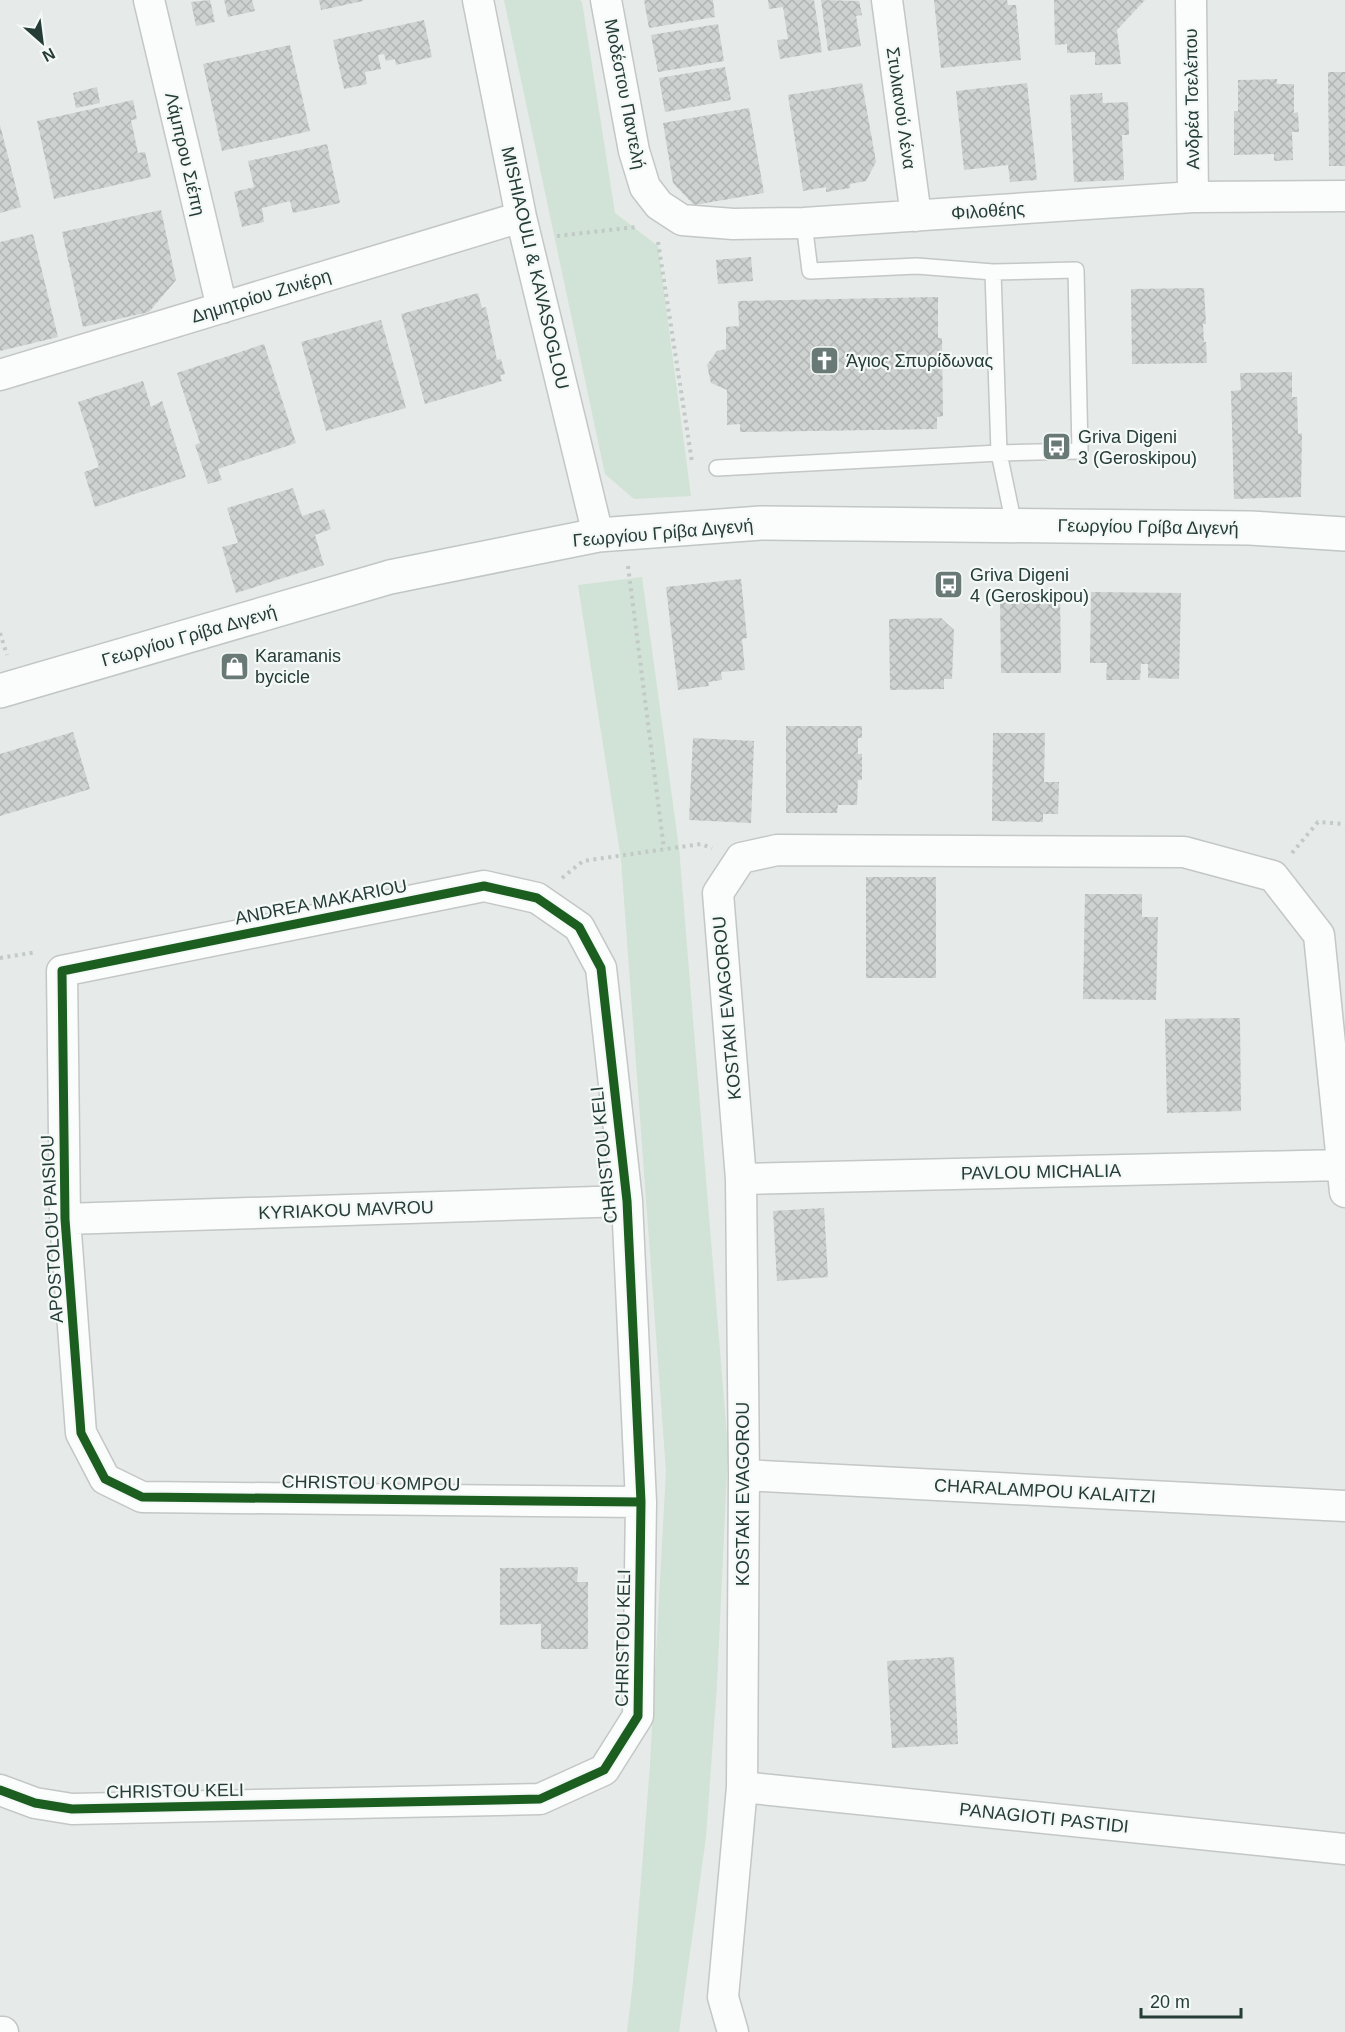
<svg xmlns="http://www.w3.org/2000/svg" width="1345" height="2032" font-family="Helvetica,sans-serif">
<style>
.green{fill:#d1e2d6}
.building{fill:url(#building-cross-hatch)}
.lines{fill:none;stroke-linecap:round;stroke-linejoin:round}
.lane-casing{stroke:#c3c7c5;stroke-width:18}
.street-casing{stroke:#c3c7c5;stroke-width:33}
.secondary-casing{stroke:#c1c7c5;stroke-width:36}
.path{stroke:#c2cac7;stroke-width:4;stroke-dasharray:3 4.5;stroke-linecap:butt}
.lane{stroke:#fbfcfc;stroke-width:15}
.street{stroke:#fbfcfc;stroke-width:30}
.secondary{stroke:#fbfcfc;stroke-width:33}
.cycleway-casing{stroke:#f4f9f7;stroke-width:13}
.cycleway{stroke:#1b5e20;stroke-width:9}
.labels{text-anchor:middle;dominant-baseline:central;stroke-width:4.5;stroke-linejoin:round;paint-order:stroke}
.street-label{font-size:18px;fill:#253c37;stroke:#f4f9f7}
.poi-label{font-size:18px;fill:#253c37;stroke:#f4f9f7;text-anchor:start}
</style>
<defs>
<pattern id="building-cross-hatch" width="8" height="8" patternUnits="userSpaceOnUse" patternTransform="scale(1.5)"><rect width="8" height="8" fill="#ced3d1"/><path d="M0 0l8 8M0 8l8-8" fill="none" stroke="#b1b6b4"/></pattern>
</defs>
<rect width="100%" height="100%" fill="#e6eae8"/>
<path class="green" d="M 504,0 L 580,0 L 582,2 L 615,213 L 658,246 L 691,496 L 634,499 L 605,474 Z
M 642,577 L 679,848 L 728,1449 L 717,1684 L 706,1837 L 679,2032 L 627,2032 L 633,1982 L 650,1765 L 666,1471 L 621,859 L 578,585 Z"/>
<path class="building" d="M 210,0 L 215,22 L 196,26 L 191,2 Z
M 224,0 L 252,0 L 255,11 L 228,17 Z
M 319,0 L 363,0 L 363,1 L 321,10 Z
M 644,0 L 713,0 L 715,17 L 649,28 Z
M 768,0 L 814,0 L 822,52 L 780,59 L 777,40 L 788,39 L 783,7 L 769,9 Z
M 821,0 L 859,1 L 862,15 L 856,16 L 861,46 L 828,51 Z
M 934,0 L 1007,0 L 1008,5 L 1016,5 L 1021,60 L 941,68 Z
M 1054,0 L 1145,0 L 1117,30 L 1121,64 L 1095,65 L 1095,52 L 1067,53 L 1067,44 L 1055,45 Z
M 424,20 L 432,57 L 396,65 L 395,59 L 386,61 L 384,54 L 378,55 L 381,69 L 365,72 L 367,84 L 344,89 L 333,40 Z
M 718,24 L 724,61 L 658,72 L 651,35 Z
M 290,45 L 310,131 L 222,151 L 203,64 Z
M 725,67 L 731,100 L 665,112 L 659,78 Z
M 1328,72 L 1345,72 L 1345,166 L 1329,166 Z
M 1277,79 L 1277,84 L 1294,84 L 1294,113 L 1298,112 L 1299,132 L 1292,132 L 1293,160 L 1274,161 L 1274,154 L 1234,155 L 1234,111 L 1238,111 L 1238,80 Z
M 862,83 L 876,162 L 866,181 L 850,184 L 850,188 L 826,192 L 826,187 L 803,191 L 788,95 Z
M 1027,83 L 1037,180 L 1010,182 L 1008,165 L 964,170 L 956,91 Z
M 97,87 L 100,103 L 76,108 L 73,93 Z
M 1102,93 L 1103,103 L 1128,102 L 1129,135 L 1122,135 L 1124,180 L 1074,182 L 1070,95 Z
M 133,100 L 137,119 L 131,120 L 138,153 L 145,152 L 151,177 L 54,199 L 37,121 Z
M 749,108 L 764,193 L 694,205 L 673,183 L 663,123 Z
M 0,125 L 21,207 L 0,213 Z
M 327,144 L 340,203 L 293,213 L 290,201 L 262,208 L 264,222 L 242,227 L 234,192 L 254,187 L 248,161 Z
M 161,210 L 176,280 L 149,312 L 83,327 L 62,232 Z
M 33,234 L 58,337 L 0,351 L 0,242 Z
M 751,257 L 753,281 L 718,284 L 716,260 Z
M 1204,288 L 1206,324 L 1203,324 L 1204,342 L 1206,342 L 1207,363 L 1132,364 L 1131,289 Z
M 478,293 L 482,308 L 486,307 L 497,360 L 501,359 L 505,374 L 500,375 L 502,381 L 425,404 L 401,314 Z
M 938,297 L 938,338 L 942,338 L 943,416 L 937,417 L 937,429 L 740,432 L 740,424 L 727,425 L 727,390 L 711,383 L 707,365 L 717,351 L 726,349 L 726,327 L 739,326 L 738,301 Z
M 381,320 L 406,408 L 326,431 L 301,342 Z
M 264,344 L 296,443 L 218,469 L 222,480 L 208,484 L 195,445 L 200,443 L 177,373 Z
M 1292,372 L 1292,397 L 1297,397 L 1298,434 L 1302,433 L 1301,497 L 1234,499 L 1231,391 L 1241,390 L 1240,373 Z
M 143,381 L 151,407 L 162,401 L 186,477 L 95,507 L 84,472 L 99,467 L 78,402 Z
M 293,488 L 302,516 L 324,509 L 331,529 L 315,535 L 324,565 L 236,593 L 222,547 L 238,543 L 227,508 Z
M 741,579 L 747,638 L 742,639 L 745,670 L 721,672 L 722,680 L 708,682 L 709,686 L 678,690 L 666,587 Z
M 1091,592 L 1181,593 L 1179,679 L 1148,678 L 1148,664 L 1141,664 L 1140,680 L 1106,680 L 1107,663 L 1090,663 Z
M 1060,593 L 1061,673 L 1001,673 L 1000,594 Z
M 941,618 L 954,630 L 952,679 L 944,679 L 944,689 L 890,690 L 889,619 Z
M 786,726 L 862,726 L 862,738 L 858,738 L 858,754 L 862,754 L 862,780 L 858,780 L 857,805 L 838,805 L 837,813 L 786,813 Z
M 73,732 L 90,789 L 0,816 L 0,754 Z
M 993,733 L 1045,733 L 1044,782 L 1059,782 L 1058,814 L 1043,814 L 1043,822 L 992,821 Z
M 693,738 L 754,741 L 751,823 L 689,820 Z
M 866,877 L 936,877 L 936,978 L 866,978 Z
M 1085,894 L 1142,894 L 1142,917 L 1158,917 L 1156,1000 L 1083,999 Z
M 1240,1018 L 1241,1111 L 1167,1113 L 1165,1019 Z
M 824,1208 L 828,1277 L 777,1281 L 773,1211 Z
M 578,1567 L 577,1582 L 588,1582 L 588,1649 L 541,1649 L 541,1624 L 500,1625 L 500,1568 Z
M 954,1657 L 958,1744 L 892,1748 L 887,1661 Z"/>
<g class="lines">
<defs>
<path id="lane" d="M 993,272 L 999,453 L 1014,525
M 717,468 L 999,453 L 1080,451 L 1076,270 L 993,272 L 917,266 L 810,271 L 804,223"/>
<path id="street" d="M 149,0 L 222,308
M 478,0 L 521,217 L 598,535
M 606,0 L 634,151 L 645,187 L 659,205 L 682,220 L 733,224 L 804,223 L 1193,197 L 1345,196
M 887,0 L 916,216
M 1191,0 L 1193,197
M 0,375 L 521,217
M 741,1179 L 1341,1165
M 65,1219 L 627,1201
M 744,1475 L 1345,1506
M 742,1787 L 1345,1849
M 0,1790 L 35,1803 L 72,1809 L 540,1799 L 604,1770 L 638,1716 L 641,1502 L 627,1201 L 601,968 L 579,927 L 537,898 L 484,886 L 62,971 L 65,1219 L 81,1433 L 105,1479 L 142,1497 L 641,1502
M 0,2032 L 3,2032
M 733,2032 L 723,1997 L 742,1787 L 744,1475 L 741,1179 L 718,893 L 741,858 L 777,850 L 1184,852 L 1273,876 L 1319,935 L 1345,1192"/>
<path id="secondary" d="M 0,691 L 390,577 L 598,535 L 761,523 L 1250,528 L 1345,534"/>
</defs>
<use href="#lane" class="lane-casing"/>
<use href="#street" class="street-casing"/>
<use href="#secondary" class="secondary-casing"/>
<path class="path" d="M 557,236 L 636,227
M 658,242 L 692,462
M 628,566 L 664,849
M 0,633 L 7,655
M 1292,853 L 1318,822 L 1345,824
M 562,878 L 583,861 L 701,844 L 712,848
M 0,958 L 37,952"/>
<use href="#lane" class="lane"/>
<use href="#street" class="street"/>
<use href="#secondary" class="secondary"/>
<defs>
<path id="cycleway" d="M 0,1790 L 35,1803 L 72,1809 L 540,1799 L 604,1770 L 638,1716 L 641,1502 L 627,1201 L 601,968 L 579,927 L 537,898 L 484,886 L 62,971 L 65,1219 L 81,1433 L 105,1479 L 142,1497 L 641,1502"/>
</defs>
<use href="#cycleway" class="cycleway-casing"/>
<use href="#cycleway" class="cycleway"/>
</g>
<defs>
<symbol id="church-square" viewBox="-11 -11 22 22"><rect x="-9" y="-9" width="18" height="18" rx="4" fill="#697975" stroke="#f4f9f7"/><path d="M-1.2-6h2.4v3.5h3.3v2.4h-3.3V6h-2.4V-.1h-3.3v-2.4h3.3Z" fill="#fff"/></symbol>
<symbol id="bus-square" viewBox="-11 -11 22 22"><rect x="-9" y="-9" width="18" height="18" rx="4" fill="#697975" stroke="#f4f9f7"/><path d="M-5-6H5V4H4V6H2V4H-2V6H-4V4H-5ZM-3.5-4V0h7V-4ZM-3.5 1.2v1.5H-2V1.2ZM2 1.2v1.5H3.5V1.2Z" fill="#fff"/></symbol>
<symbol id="shop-square" viewBox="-11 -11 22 22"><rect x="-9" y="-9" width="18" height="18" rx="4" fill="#697975" stroke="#f4f9f7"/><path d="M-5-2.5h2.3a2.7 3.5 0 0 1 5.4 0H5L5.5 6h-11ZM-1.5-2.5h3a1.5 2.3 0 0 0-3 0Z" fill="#fff"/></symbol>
</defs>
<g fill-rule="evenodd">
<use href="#church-square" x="808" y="344" width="33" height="33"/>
<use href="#bus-square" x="1040" y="430" width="33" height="33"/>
<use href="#bus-square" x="932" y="568" width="33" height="33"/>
<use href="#shop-square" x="218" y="650" width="33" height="33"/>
</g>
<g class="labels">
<g class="street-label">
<text transform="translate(625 94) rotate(79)">Μοδέστου Παντελή</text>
<text transform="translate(1192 99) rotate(-91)">Ανδρέα Τσελέπου</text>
<text transform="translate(901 108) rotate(82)">Στυλιανού Λένα</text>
<text transform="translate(185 154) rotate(77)">Λάμπρου Σιέπη</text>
<text transform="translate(988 211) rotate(-4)">Φιλοθέης</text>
<text transform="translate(535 268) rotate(77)">MISHIAOULI &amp; KAVASOGLOU</text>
<text transform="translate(261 296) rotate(-17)">Δημητρίου Ζινιέρη</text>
<text transform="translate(1148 527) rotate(1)">Γεωργίου Γρίβα Διγενή</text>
<text transform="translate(663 533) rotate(-5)">Γεωργίου Γρίβα Διγενή</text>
<text transform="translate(189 636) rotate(-16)">Γεωργίου Γρίβα Διγενή</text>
<text transform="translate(321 902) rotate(-11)">ANDREA MAKARIOU</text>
<text transform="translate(727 1008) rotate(-95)">KOSTAKI EVAGOROU</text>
<text transform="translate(604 1155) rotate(-96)">CHRISTOU KELI</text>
<text transform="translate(1041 1172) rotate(-1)">PAVLOU MICHALIA</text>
<text transform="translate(346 1210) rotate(-2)">KYRIAKOU MAVROU</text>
<text transform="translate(52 1229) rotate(-93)">APOSTOLOU PAISIOU</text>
<text transform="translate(371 1483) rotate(1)">CHRISTOU KOMPOU</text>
<text transform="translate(1045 1491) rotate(3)">CHARALAMPOU KALAITZI</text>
<text transform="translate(743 1494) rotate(-90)">KOSTAKI EVAGOROU</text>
<text transform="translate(623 1638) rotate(-89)">CHRISTOU KELI</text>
<text transform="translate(175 1791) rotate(-1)">CHRISTOU KELI</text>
<text transform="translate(1044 1818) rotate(6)">PANAGIOTI PASTIDI</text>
</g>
<g class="poi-label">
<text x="846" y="361">Άγιος Σπυρίδωνας</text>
<text x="1078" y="437">Griva Digeni<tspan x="1078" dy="21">3 (Geroskipou)</tspan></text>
<text x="970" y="575">Griva Digeni<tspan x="970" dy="21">4 (Geroskipou)</tspan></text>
<text x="255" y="656">Karamanis<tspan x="255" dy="21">bycicle</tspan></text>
</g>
</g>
<g transform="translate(42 42) rotate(152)" stroke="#f4f9f7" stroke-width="4.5" paint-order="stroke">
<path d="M0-4.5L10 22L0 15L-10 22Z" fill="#253c37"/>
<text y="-9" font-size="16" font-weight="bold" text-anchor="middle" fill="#253c37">N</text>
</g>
<path d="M1141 2008v9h100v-9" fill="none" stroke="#253c37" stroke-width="3"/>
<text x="1150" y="2008" font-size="18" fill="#253c37" stroke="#f4f9f7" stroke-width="4.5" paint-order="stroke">20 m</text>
</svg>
